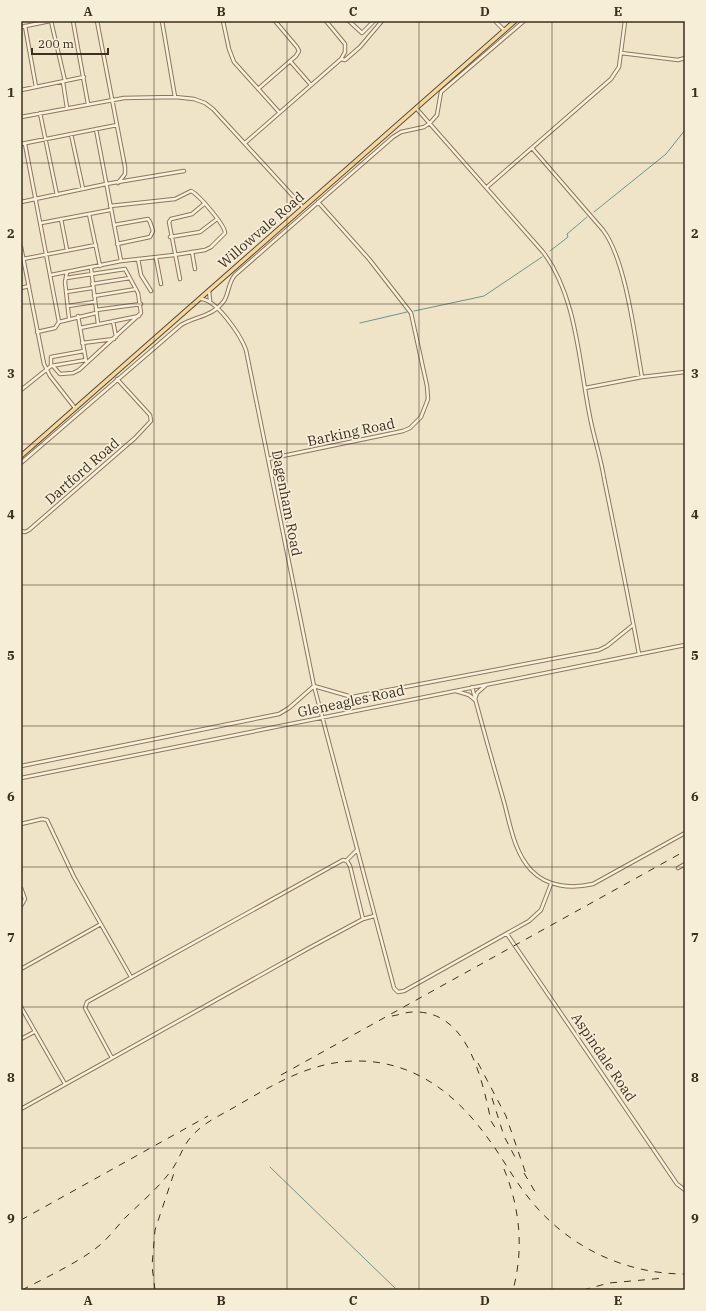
<svg xmlns="http://www.w3.org/2000/svg" width="706" height="1311" font-family="'IBM Plex Serif',serif">
<style>
.lines{fill:none;stroke-linecap:round;stroke-linejoin:round}
.stream{stroke:#6f938a;stroke-width:1}
.minor-casing{stroke:#8d765c;stroke-width:4.5}
.major-casing{stroke:#5b4430;stroke-width:5.5}
.minor{stroke:#faf1dc;stroke-width:2.5}
.major{stroke:#f3d9a0;stroke-width:3.5}
.rail{stroke:#3d2e20;stroke-width:1;stroke-dasharray:7 7;stroke-linecap:butt}
.grid{fill:none;stroke:#3d2e20;stroke-width:1;stroke-opacity:0.55}
.labels{text-anchor:middle;dominant-baseline:central;stroke-width:3.5;stroke-linejoin:round;paint-order:stroke}
.street-label{font-size:14px;fill:#3d2e20;stroke:#f7eed8}
.neatline{fill:none;stroke:#3d2e20;stroke-width:1.5}
.grid-label{font-size:13px;text-anchor:middle;font-weight:bold;fill:#3d2e20}
</style>
<rect width="100%" height="100%" fill="#f0e4c8"/>
<g class="lines">
<path class="stream" d="M 594,212 L 666,154 L 685,130
M 550,251 L 568,237 L 567,234 L 587,217
M 414,311 L 484,296 L 542,257
M 360,323 L 407,312
M 270,1167 L 397,1290"/>
<defs>
<path id="minor" d="M 51,21 L 65,81
M 73,21 L 88,104
M 97,21 L 125,167 L 125,174 L 118,183
M 162,21 L 175,97
M 223,21 L 229,49 L 234,62 L 279,112
M 349,21 L 362,33 L 374,21
M 495,21 L 504,30
M 25,26 L 36,87
M 21,27 L 50,21
M 621,53 L 678,60 L 685,58
M 341,59 L 345,60 L 360,47 L 382,21
M 290,61 L 311,85
M 63,82 L 67,108
M 258,89 L 296,56 L 299,51 L 297,47 L 275,21
M 21,90 L 84,77
M 416,108 L 543,252 C 578,298 579,367 591,422 C 595,441 601,459 604,478 C 616,537 628,595 639,654
M 40,113 L 57,195
M 21,117 L 124,98 L 175,97 L 194,99 L 205,103 L 213,109 L 303,207
M 96,129 L 121,261
M 71,134 L 83,189
M 245,143 L 341,59 L 345,52 L 345,44 L 326,21
M 21,144 L 117,125
M 25,144 L 59,322 L 55,328 L 37,332
M 532,148 L 603,230 C 626,260 635,338 642,377
M 487,187 L 611,79 L 619,67 L 625,21
M 21,202 L 106,184 L 184,171
M 89,214 L 100,266
M 61,219 L 67,250
M 41,223 L 110,210
M 114,225 L 148,219 L 150,222 L 153,231 L 150,237 L 117,244
M 170,237 L 200,232 L 217,219
M 21,247 L 44,364 L 50,376 L 75,408
M 192,252 L 195,269
M 156,258 L 161,284
M 23,259 L 96,245
M 138,259 L 141,275 L 151,291
M 91,268 L 98,324
M 67,272 L 65,282 L 69,318
M 51,275 L 121,261 L 174,255 L 205,250 L 211,247 L 225,233 C 225,225 198,194 191,191 L 175,199 L 110,206
M 180,279 L 169,222 L 171,219 L 192,214 L 204,204
M 92,284 L 130,278
M 21,288 L 29,286
M 209,290 L 210,301
M 66,292 L 92,288
M 94,296 L 136,289
M 200,299 C 216,298 241,336 246,350 L 314,686 L 394,988 L 398,992 L 404,991 L 529,921 L 541,910 L 551,884
M 68,306 L 94,302
M 96,310 L 141,304
M 78,316 L 86,361
M 113,321 L 116,337
M 59,322 L 96,313
M 80,328 L 139,316
M 82,343 L 114,339
M 51,366 L 51,357 L 84,351
M 53,366 L 60,374 L 73,373 L 79,370 L 141,313 L 138,293 L 125,269 L 66,278
M 585,388 L 642,377 L 685,372
M 21,390 L 51,366 L 86,360
M 268,459 L 403,431 L 410,428 L 421,417 L 428,399 L 427,386 L 411,313 L 369,259 L 318,202
M 21,463 L 181,325 C 196,316 212,317 224,301 C 229,293 228,283 235,275 L 393,137 L 401,132 L 424,127 L 430,123 L 437,115 L 441,92 L 524,21
M 21,531 L 25,532 L 29,530 L 135,438 L 151,421 L 150,415 L 117,379
M 472,687 C 482,725 493,764 504,802 C 510,824 514,852 531,870 C 547,887 571,889 593,884 L 685,833
M 456,691 L 469,695 L 475,700
M 475,699 L 477,693 L 486,685
M 21,766 L 279,714 L 289,708 L 314,686 L 352,697 L 599,650 L 607,646 L 633,625
M 21,778 L 685,645
M 21,824 L 42,819 L 47,820 L 74,877 L 131,977
M 346,861 L 357,850
M 678,868 L 685,864
M 21,888 L 25,899 L 21,906
M 507,934 L 677,1184 L 685,1190
M 21,969 L 101,924
M 21,1007 L 65,1084
M 21,1039 L 34,1032
M 112,1058 L 85,1008 L 87,1002 L 343,860 L 347,861 L 350,866 L 363,919
M 21,1109 L 309,948 L 363,919 L 374,916"/>
<path id="major" d="M 21,456 L 515,21"/>
</defs>
<use href="#minor" class="minor-casing"/>
<use href="#major" class="major-casing"/>
<use href="#minor" class="minor"/>
<use href="#major" class="major"/>
<path class="rail" d="M 392,1016 C 399,1015 406,1012 413,1012 C 468,1010 482,1079 491,1121 L 496,1129
M 478,1063 L 506,1116 L 527,1177
M 281,1075 L 685,851
M 492,1098 L 504,1136 L 516,1159
M 504,1169 C 520,1208 524,1249 513,1290
M 524,1173 L 537,1195
M 21,1220 L 208,1116
M 22,1290 C 45,1278 75,1264 95,1249 C 106,1241 115,1229 124,1219 C 140,1203 160,1187 173,1168 C 180,1158 183,1145 192,1136 C 203,1123 219,1116 233,1108 C 273,1085 312,1060 360,1061 C 415,1062 456,1094 487,1137 C 503,1158 515,1182 532,1202 C 570,1248 626,1274 685,1274
M 155,1290 L 152,1266 L 155,1230 L 175,1170
M 583,1290 L 609,1283 L 665,1278"/>
</g>
<path class="grid" d="M 154,21 L 154,1290M 287,21 L 287,1290M 419,21 L 419,1290M 552,21 L 552,1290M 21,163 L 685,163M 21,304 L 685,304M 21,444 L 685,444M 21,585 L 685,585M 21,726 L 685,726M 21,867 L 685,867M 21,1007 L 685,1007M 21,1148 L 685,1148"/>
<g class="labels">
<g class="street-label">
<text transform="translate(261 230) rotate(-41)">Willowvale Road</text>
<text transform="translate(351 432) rotate(-12)">Barking Road</text>
<text transform="translate(82 471) rotate(-41)">Dartford Road</text>
<text transform="translate(287 503) rotate(79)">Dagenham Road</text>
<text transform="translate(351 701) rotate(-12)">Gleneagles Road</text>
<text transform="translate(604 1057) rotate(56)">Aspindale Road</text>
</g>
</g>
<rect width="706" height="1311" fill="none" stroke="#f7eed8" stroke-width="44"/>
<path d="M32 48v6h76v-6" fill="none" stroke="#3d2e20" stroke-width="2"/>
<text x="38" y="48" font-size="12" fill="#3d2e20" stroke="#f7eed8" stroke-width="3" paint-order="stroke">200 m</text>
<rect x="22" y="22" width="662" height="1267" class="neatline"/>
<g class="grid-label">
<text x="88" y="16">A</text>
<text x="221" y="16">B</text>
<text x="353" y="16">C</text>
<text x="485" y="16">D</text>
<text x="618" y="16">E</text>
<text x="11" y="97">1</text>
<text x="695" y="97">1</text>
<text x="11" y="238">2</text>
<text x="695" y="238">2</text>
<text x="11" y="378">3</text>
<text x="695" y="378">3</text>
<text x="11" y="519">4</text>
<text x="695" y="519">4</text>
<text x="11" y="660">5</text>
<text x="695" y="660">5</text>
<text x="11" y="801">6</text>
<text x="695" y="801">6</text>
<text x="11" y="942">7</text>
<text x="695" y="942">7</text>
<text x="11" y="1082">8</text>
<text x="695" y="1082">8</text>
<text x="11" y="1223">9</text>
<text x="695" y="1223">9</text>
<text x="88" y="1305">A</text>
<text x="221" y="1305">B</text>
<text x="353" y="1305">C</text>
<text x="485" y="1305">D</text>
<text x="618" y="1305">E</text>
</g>
</svg>
